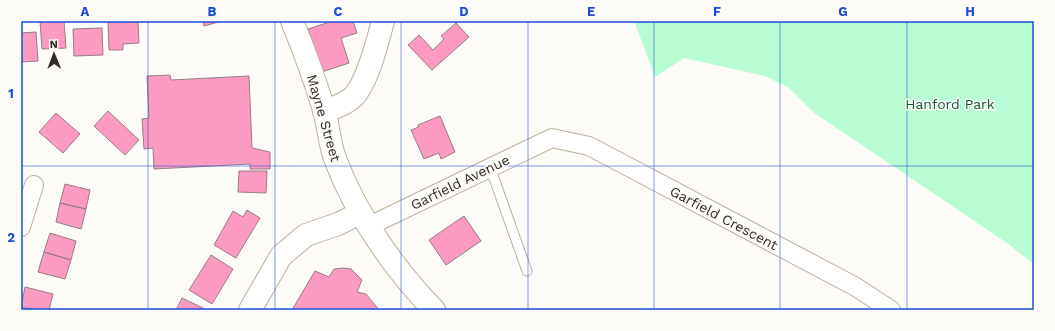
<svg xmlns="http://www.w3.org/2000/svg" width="1055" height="331" font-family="'Work Sans',sans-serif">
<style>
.green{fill:#b7fcd2}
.building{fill:#fd9ac2;stroke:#957d86}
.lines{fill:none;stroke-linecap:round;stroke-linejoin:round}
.service-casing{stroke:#bcb09b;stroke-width:11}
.minor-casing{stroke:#bcb09b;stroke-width:20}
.tertiary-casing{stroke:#bcb09b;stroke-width:24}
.service{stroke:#fff;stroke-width:9}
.minor{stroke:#fff;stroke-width:18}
.tertiary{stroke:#fff;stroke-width:22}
.grid{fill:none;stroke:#1d4ed8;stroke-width:1;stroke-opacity:0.55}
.labels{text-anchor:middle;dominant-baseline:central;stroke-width:3;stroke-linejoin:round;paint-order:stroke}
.park-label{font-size:14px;fill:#0e5b37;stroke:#fdfbf7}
.street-label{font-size:14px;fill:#322d25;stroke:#fdfbf7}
.neatline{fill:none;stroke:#1d4ed8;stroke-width:1.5}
.grid-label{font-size:13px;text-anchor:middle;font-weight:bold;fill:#1d4ed8}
</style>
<rect width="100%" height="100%" fill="#fdfbf7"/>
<path class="green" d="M 634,21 L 1034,21 L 1034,264 L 1007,243 L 813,112 L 789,88 L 765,76 L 684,58 L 655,77 Z"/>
<path class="building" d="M 40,21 L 64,21 L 66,48 L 42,49 Z
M 203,21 L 222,21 L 204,26 Z
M 333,21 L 353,21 L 357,33 L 341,38 L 349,63 L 322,72 L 308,29 Z
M 108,22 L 138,22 L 139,43 L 123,44 L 123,50 L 109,50 Z
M 456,23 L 469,37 L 432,70 L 408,45 L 419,35 L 433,50 L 444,39 L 441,36 Z
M 102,28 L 103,55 L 74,56 L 73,29 Z
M 36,32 L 38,61 L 21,62 L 21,33 Z
M 170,75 L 171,80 L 249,76 L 252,148 L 270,152 L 270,169 L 250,169 L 250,164 L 154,169 L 153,148 L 144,149 L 142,119 L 149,118 L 147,76 Z
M 108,111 L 139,140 L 125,155 L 94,126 Z
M 56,113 L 80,134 L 63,153 L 39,132 Z
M 440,116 L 455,152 L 441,159 L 439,153 L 424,159 L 411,130 L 419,127 L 418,125 Z
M 239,171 L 267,171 L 266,193 L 238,192 Z
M 65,184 L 90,190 L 86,209 L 60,203 Z
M 60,203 L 86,209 L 81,229 L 56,222 Z
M 247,210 L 260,218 L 236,258 L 214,245 L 233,211 L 243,217 Z
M 464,216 L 481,241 L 446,265 L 429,240 Z
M 50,233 L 76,241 L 71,260 L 44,252 Z
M 44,252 L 71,260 L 65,279 L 38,272 Z
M 211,255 L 233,269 L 212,304 L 189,290 Z
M 343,268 L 351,269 L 362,280 L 357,292 L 366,294 L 379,310 L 292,310 L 315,271 L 329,277 L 334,269 Z
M 25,287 L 53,294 L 49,310 L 35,310 L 21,307 Z
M 182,298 L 205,309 L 205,310 L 176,310 Z"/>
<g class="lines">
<defs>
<path id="service" d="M 490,167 L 527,271"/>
<path id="minor" d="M 369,226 L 552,138 L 589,146 L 856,287 L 891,310
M 21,227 L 34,185"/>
<path id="tertiary" d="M 292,21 C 304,50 315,80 324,110 C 329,127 329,145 336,161 C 356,214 394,269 434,310
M 324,112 C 334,107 347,104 354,96 C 368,81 378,40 383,21
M 250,310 L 281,256 L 306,235 L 338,224 L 360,213"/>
</defs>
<use href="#service" class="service-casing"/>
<use href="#minor" class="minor-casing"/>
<use href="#tertiary" class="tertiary-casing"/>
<use href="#service" class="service"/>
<use href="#minor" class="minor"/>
<use href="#tertiary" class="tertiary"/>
</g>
<path class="grid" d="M 148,21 L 148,310M 275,21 L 275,310M 401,21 L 401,310M 528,21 L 528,310M 654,21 L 654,310M 780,21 L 780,310M 907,21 L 907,310M 21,166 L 1034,166"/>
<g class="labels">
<g class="park-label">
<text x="950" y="104">Hanford Park</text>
</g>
<g class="street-label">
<text transform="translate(324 118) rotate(74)">Mayne Street</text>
<text transform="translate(460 182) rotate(-26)">Garfield Avenue</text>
<text transform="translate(724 218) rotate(28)">Garfield Crescent</text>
</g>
</g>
<rect width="1055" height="331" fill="none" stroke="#fdfbf7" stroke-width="44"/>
<g transform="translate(54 54) rotate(359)" stroke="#fdfbf7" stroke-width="3" paint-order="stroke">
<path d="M0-3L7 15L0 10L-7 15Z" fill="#322d25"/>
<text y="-6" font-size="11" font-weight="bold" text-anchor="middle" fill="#322d25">N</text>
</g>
<rect x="22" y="22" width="1011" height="287" class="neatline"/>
<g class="grid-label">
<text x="85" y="16">A</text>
<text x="212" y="16">B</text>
<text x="338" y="16">C</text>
<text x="464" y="16">D</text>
<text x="591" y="16">E</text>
<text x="717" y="16">F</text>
<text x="843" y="16">G</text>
<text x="970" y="16">H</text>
<text x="11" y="98">1</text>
<text x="11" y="242">2</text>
</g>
</svg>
